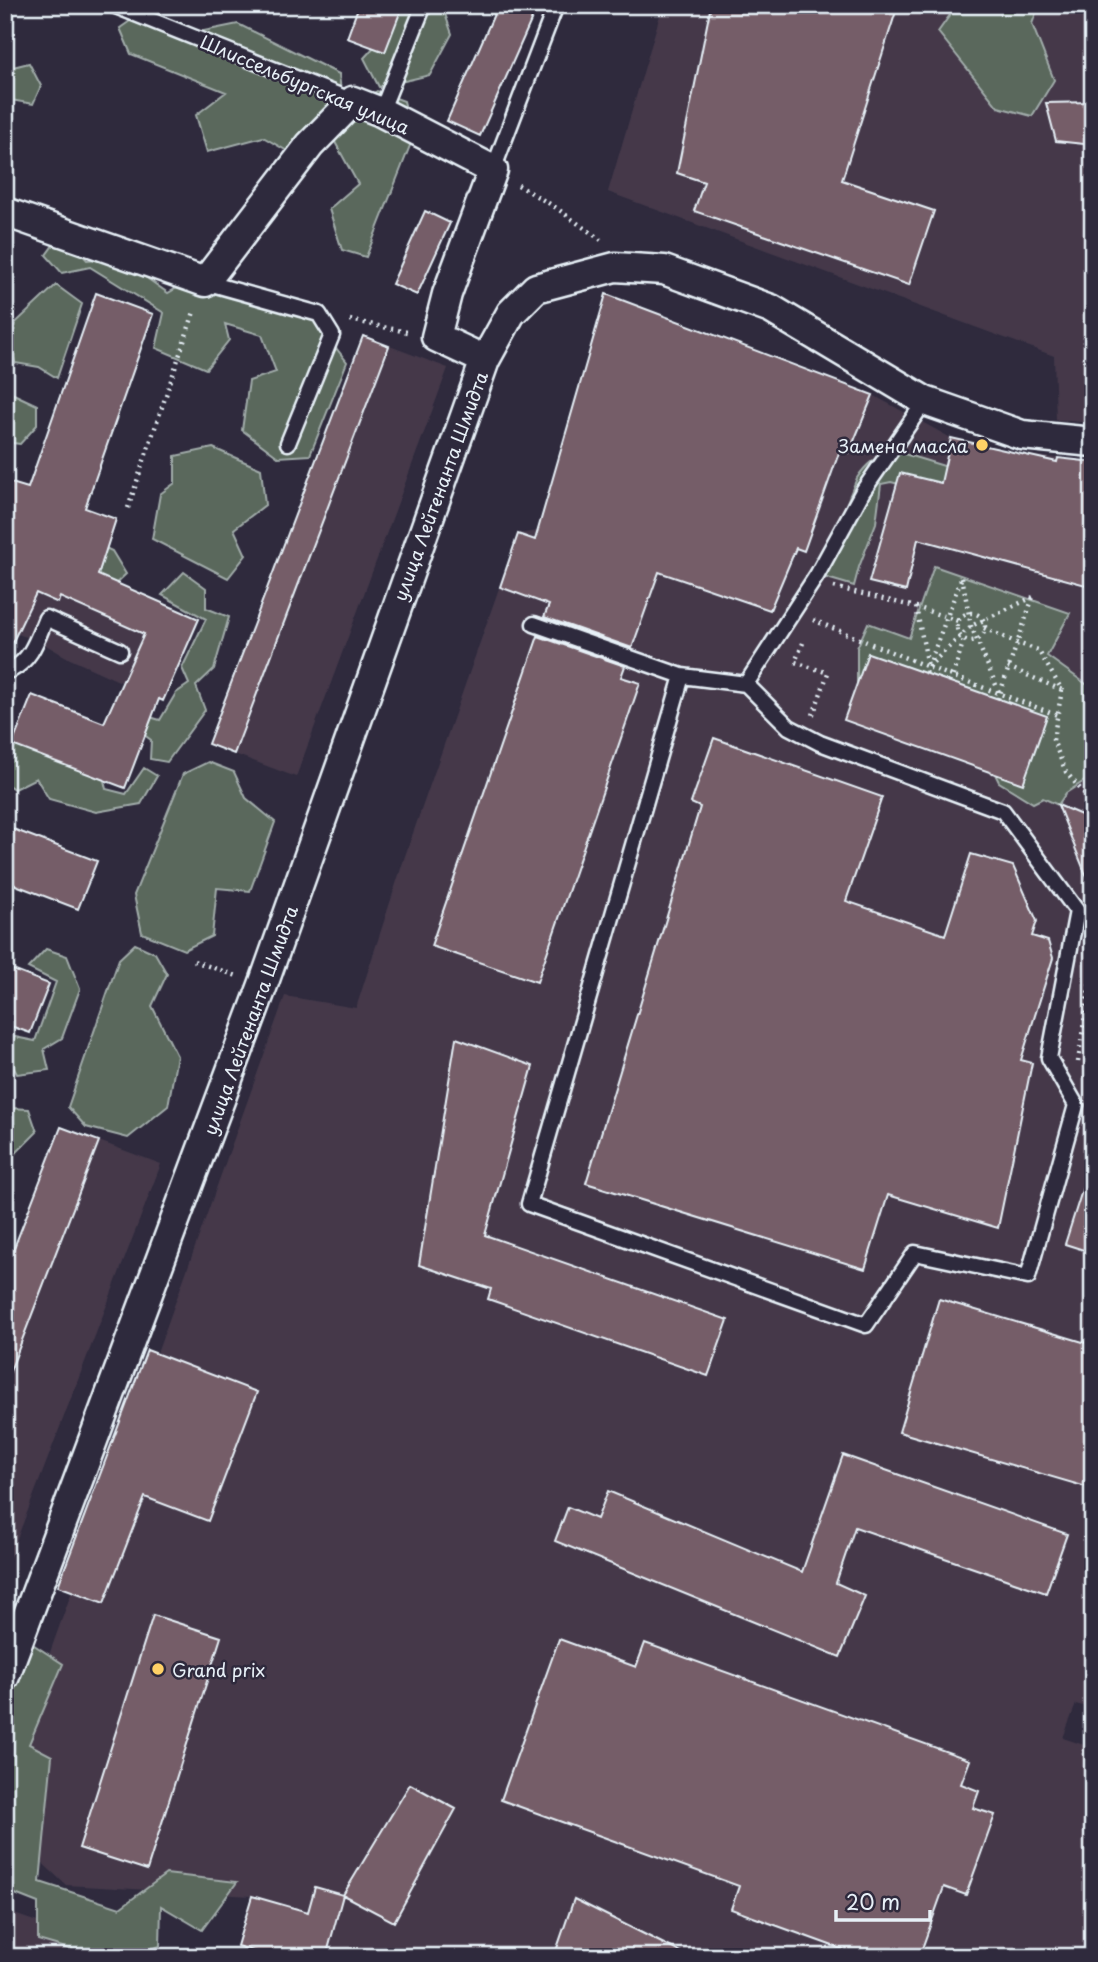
<svg xmlns="http://www.w3.org/2000/svg" width="1098" height="1962" font-family="'Playpen Sans',sans-serif">
<style>
.built{fill:#44394a}
.green{fill:#5a675c;stroke:#a1acaa;stroke-width:2}
.building{fill:#755d67;stroke:#e8f1f8;stroke-width:2}
.lines{fill:none;stroke-linecap:round;stroke-linejoin:round}
.service-casing{stroke:#e8f1f8;stroke-width:19}
.minor-casing{stroke:#e8f1f8;stroke-width:33}
.path{stroke:#e8f1f8;stroke-width:4.5;stroke-dasharray:2 5;stroke-linecap:butt}
.service{stroke:#2f2a3d;stroke-width:14}
.minor{stroke:#2f2a3d;stroke-width:28}
.poi-dot{fill:#ffd166;stroke:#2f2a3d;stroke-width:2.5}
.labels{text-anchor:middle;dominant-baseline:central;stroke-width:5;stroke-linejoin:round;paint-order:stroke}
.street-label{font-size:18px;fill:#e8f1f8;stroke:#2f2a3d}
.poi-label{font-size:18px;fill:#e8f1f8;stroke:#2f2a3d;text-anchor:end}
</style>
<rect width="100%" height="100%" fill="#2f2a3d"/>
<filter id="ink" filterUnits="userSpaceOnUse"><feTurbulence type="fractalNoise" baseFrequency=".0143" numOctaves="2"/><feDisplacementMap in="SourceGraphic" scale="14" xChannelSelector="R" yChannelSelector="G"/><feConvolveMatrix kernelMatrix="1 2 1 2 8 2 1 2 1" color-interpolation-filters="sRGB"/></filter>
<g filter="url(#ink)">
<path class="built" d="M 663,5 L 1093,5 L 1093,423 L 1056,420 L 1054,356 L 608,192 Z
M 606,294 L 873,395 L 951,438 L 1020,454 L 1093,462 L 1093,1709 L 1076,1704 L 1063,1738 L 1093,1748 L 1093,1957 L 234,1957 L 251,1896 L 66,1885 L 5,1828 L 5,1778 L 285,996 L 356,1008 L 405,856 L 518,534 L 538,531 Z
M 363,336 L 448,368 L 296,777 L 208,744 Z
M 5,536 L 199,619 L 163,701 L 70,659 L 37,640 L 17,634 L 11,648 L 5,645 Z
M 61,1127 L 161,1164 L 5,1570 L 5,1271 Z
M 5,1911 L 14,1914 L 140,1957 L 5,1957 Z"/>
<path class="green" d="M 393,5 L 456,5 L 444,11 L 452,34 L 430,75 L 379,87 L 364,58 L 386,34 Z
M 957,5 L 1039,5 L 1032,24 L 1054,80 L 1032,116 L 998,107 L 938,32 Z
M 143,12 L 199,32 L 238,24 L 339,74 L 343,110 L 377,91 L 404,101 L 413,138 L 366,257 L 342,250 L 329,209 L 358,184 L 330,133 L 296,156 L 263,137 L 207,152 L 196,115 L 226,92 L 131,54 L 120,28 Z
M 29,63 L 41,86 L 33,104 L 5,99 L 5,69 Z
M 57,240 L 73,244 L 87,260 L 117,257 L 168,293 L 189,281 L 310,315 L 347,362 L 310,455 L 278,457 L 242,430 L 249,381 L 276,372 L 262,335 L 225,324 L 229,340 L 206,369 L 156,348 L 164,313 L 90,267 L 62,273 L 46,255 Z
M 56,285 L 82,304 L 57,378 L 39,367 L 15,363 L 9,329 Z
M 7,391 L 37,405 L 37,425 L 20,444 L 5,442 L 5,394 Z
M 213,448 L 261,469 L 265,505 L 234,529 L 246,555 L 228,578 L 152,539 L 160,494 L 175,483 L 175,456 Z
M 891,450 L 1047,497 L 971,502 L 891,482 L 881,484 L 876,523 L 859,567 L 854,586 L 817,575 L 857,478 C 866,464 876,457 891,450 Z
M 69,531 L 112,551 L 126,574 L 110,589 L 51,564 Z
M 934,566 L 1070,613 L 1047,656 L 1093,689 L 1092,776 L 1066,793 L 1058,805 L 1043,798 L 1033,803 L 999,782 L 995,774 L 1007,736 L 857,682 L 857,648 L 868,623 L 909,638 Z
M 184,572 L 206,588 L 206,608 L 229,617 L 214,669 L 196,686 L 205,710 L 167,762 L 150,759 L 151,740 L 130,724 L 140,714 L 160,720 L 176,693 L 189,684 L 182,668 L 206,619 L 162,595 Z
M 6,732 L 37,751 L 95,743 L 106,789 L 126,794 L 144,768 L 157,776 L 141,804 L 96,812 L 49,799 L 36,778 L 14,789 L 5,783 Z
M 208,762 L 234,772 L 246,798 L 275,822 L 250,891 L 217,888 L 212,936 L 184,950 L 142,933 L 134,895 L 183,774 Z
M 135,944 L 155,953 L 167,974 L 152,1006 L 177,1056 L 168,1106 L 128,1138 L 86,1127 L 68,1107 L 119,959 Z
M 46,949 L 67,956 L 80,989 L 62,1038 L 44,1049 L 49,1070 L 17,1074 L 5,1051 L 5,1035 L 35,1041 L 56,982 L 28,968 Z
M 9,1108 L 29,1109 L 37,1132 L 15,1154 L 5,1149 L 5,1118 Z
M 31,1643 L 63,1664 L 29,1744 L 52,1756 L 40,1882 L 120,1908 L 166,1874 L 237,1882 L 202,1930 L 161,1906 L 160,1946 L 130,1957 L 97,1957 L 38,1940 L 38,1903 L 5,1890 L 5,1676 Z"/>
<path class="building" d="M 359,5 L 403,5 L 385,52 L 347,38 Z
M 498,5 L 538,5 L 480,136 L 447,121 Z
M 711,5 L 898,5 L 842,180 L 934,211 L 909,285 L 694,211 L 704,182 L 677,173 Z
M 1093,102 L 1093,145 L 1056,141 L 1046,103 Z
M 425,211 L 450,223 L 417,295 L 392,284 Z
M 96,293 L 153,314 L 85,508 L 116,519 L 98,575 L 199,619 L 163,701 L 159,699 L 125,788 L 12,745 L 32,695 L 104,723 L 144,634 L 60,597 L 58,603 L 36,593 L 5,658 L 5,481 L 28,488 Z
M 606,294 L 873,395 L 849,453 L 840,450 L 804,551 L 796,548 L 770,610 L 659,572 L 632,648 L 544,617 L 549,605 L 500,587 L 518,534 L 535,540 Z
M 363,336 L 389,346 L 234,754 L 208,744 Z
M 951,438 L 1057,462 L 1058,458 L 1093,462 L 1093,587 L 918,539 L 906,591 L 869,582 L 900,473 L 941,483 Z
M 538,636 L 625,666 L 621,677 L 640,683 L 537,982 L 431,946 Z
M 868,653 L 1047,716 L 1023,784 L 844,720 Z
M 714,738 L 882,797 L 846,901 L 945,935 L 971,854 L 1013,866 L 1037,921 L 1032,936 L 1048,941 L 1053,958 L 1021,1060 L 1032,1063 L 998,1228 L 888,1195 L 865,1269 L 586,1183 L 700,807 L 691,803 Z
M 1058,805 L 1093,820 L 1093,890 L 1092,890 Z
M 5,826 L 97,861 L 78,909 L 5,881 Z
M 5,967 L 49,984 L 30,1033 L 5,1024 Z
M 456,1038 L 533,1066 L 485,1235 L 728,1320 L 708,1376 L 488,1299 L 491,1289 L 419,1265 Z
M 61,1127 L 99,1141 L 7,1379 L 5,1379 L 5,1271 Z
M 1087,1175 L 1093,1176 L 1093,1253 L 1065,1244 Z
M 939,1299 L 1093,1345 L 1093,1489 L 899,1432 Z
M 147,1350 L 257,1392 L 208,1521 L 145,1497 L 104,1603 L 58,1586 Z
M 843,1455 L 1067,1534 L 1046,1593 L 855,1527 L 836,1583 L 865,1596 L 840,1657 L 555,1541 L 568,1507 L 597,1519 L 608,1491 L 802,1572 Z
M 153,1615 L 221,1637 L 147,1870 L 79,1848 Z
M 559,1639 L 636,1667 L 645,1643 L 970,1760 L 961,1784 L 979,1791 L 973,1808 L 995,1815 L 966,1895 L 944,1887 L 919,1957 L 863,1957 L 731,1909 L 739,1886 L 501,1800 Z
M 410,1784 L 456,1809 L 394,1922 L 343,1895 Z
M 315,1887 L 343,1895 L 326,1957 L 273,1957 L 237,1946 L 252,1896 L 308,1912 Z
M 574,1899 L 690,1957 L 554,1957 Z"/>
<g class="lines">
<defs>
<path id="service" d="M 113,5 L 353,101
M 381,112 L 424,5
M 493,170 L 556,5
M 205,282 L 319,314 L 332,335 L 288,443
M 534,624 L 682,676
M 5,669 L 11,670 C 32,659 37,639 46,618 L 120,651
M 746,684 L 789,727 L 820,743 L 1003,811 L 1077,911 L 1049,1058 L 1076,1105 L 1028,1277 L 915,1253 L 866,1325 L 529,1204 L 682,676 L 746,684 L 817,575 L 863,491 L 925,401"/>
<path id="minor" d="M 5,212 L 205,282 L 310,145 L 353,101 L 381,112 L 493,170 L 447,294 L 436,337 L 485,360
M 5,1676 L 263,985 L 485,360 L 511,313 L 536,288 L 615,267 L 664,270 L 771,309 L 925,401 L 1022,435 L 1093,442"/>
</defs>
<use href="#service" class="service-casing"/>
<use href="#minor" class="minor-casing"/>
<path class="path" d="M 518,185 L 555,207 L 601,240
M 350,320 L 407,332
M 128,508 L 195,309
M 962,577 L 971,626 L 999,692
M 834,587 L 916,607 L 958,621
M 916,607 L 928,666
M957 627a14 14 0 1 1 28 0a14 14 0 1 1-28 0Z
M 813,620 L 928,667 L 1057,715
M 984,628 L 1017,643 L 1038,650 L 1062,690 L 1053,740 L 1066,772 L 1093,804
M 803,643 L 795,662 L 828,673 L 813,715
M 928,667 L 971,626 L 1033,597
M 1008,667 L 1062,690
M 926,673 L 961,579
M 953,676 L 964,639
M 998,699 L 1033,597
M 194,961 L 237,976
M 1078,1062 L 1091,974"/>
<use href="#service" class="service"/>
<use href="#minor" class="minor"/>
</g>
</g>
<g class="poi-dot">
<circle cx="982" cy="445" r="7"/>
<circle cx="158" cy="1669" r="7"/>
</g>
<g class="labels">
<g class="street-label">
<text transform="translate(305 84) rotate(23)">Шлиссельбургская улица</text>
<text transform="translate(440 486) rotate(-70)">улица Лейтенанта Шмидта</text>
<text transform="translate(250 1020) rotate(-70)">улица Лейтенанта Шмидта</text>
</g>
<g class="poi-label">
<text x="968" y="445">Замена масла</text>
<text x="172" y="1669" text-anchor="start">Grand prix</text>
</g>
</g>
<rect width="1098" height="1962" fill="none" stroke="#2f2a3d" stroke-width="28"/>
<rect x="14" y="14" width="1070" height="1934" fill="none" stroke="#e8f1f8" stroke-width="2.5" filter="url(#ink)"/>
<path d="M836 1910v10h94v-10" fill="none" stroke="#e8f1f8" stroke-width="3.5"/>
<text x="846" y="1910" font-size="21" fill="#e8f1f8" stroke="#2f2a3d" stroke-width="5" paint-order="stroke">20 m</text>
</svg>
